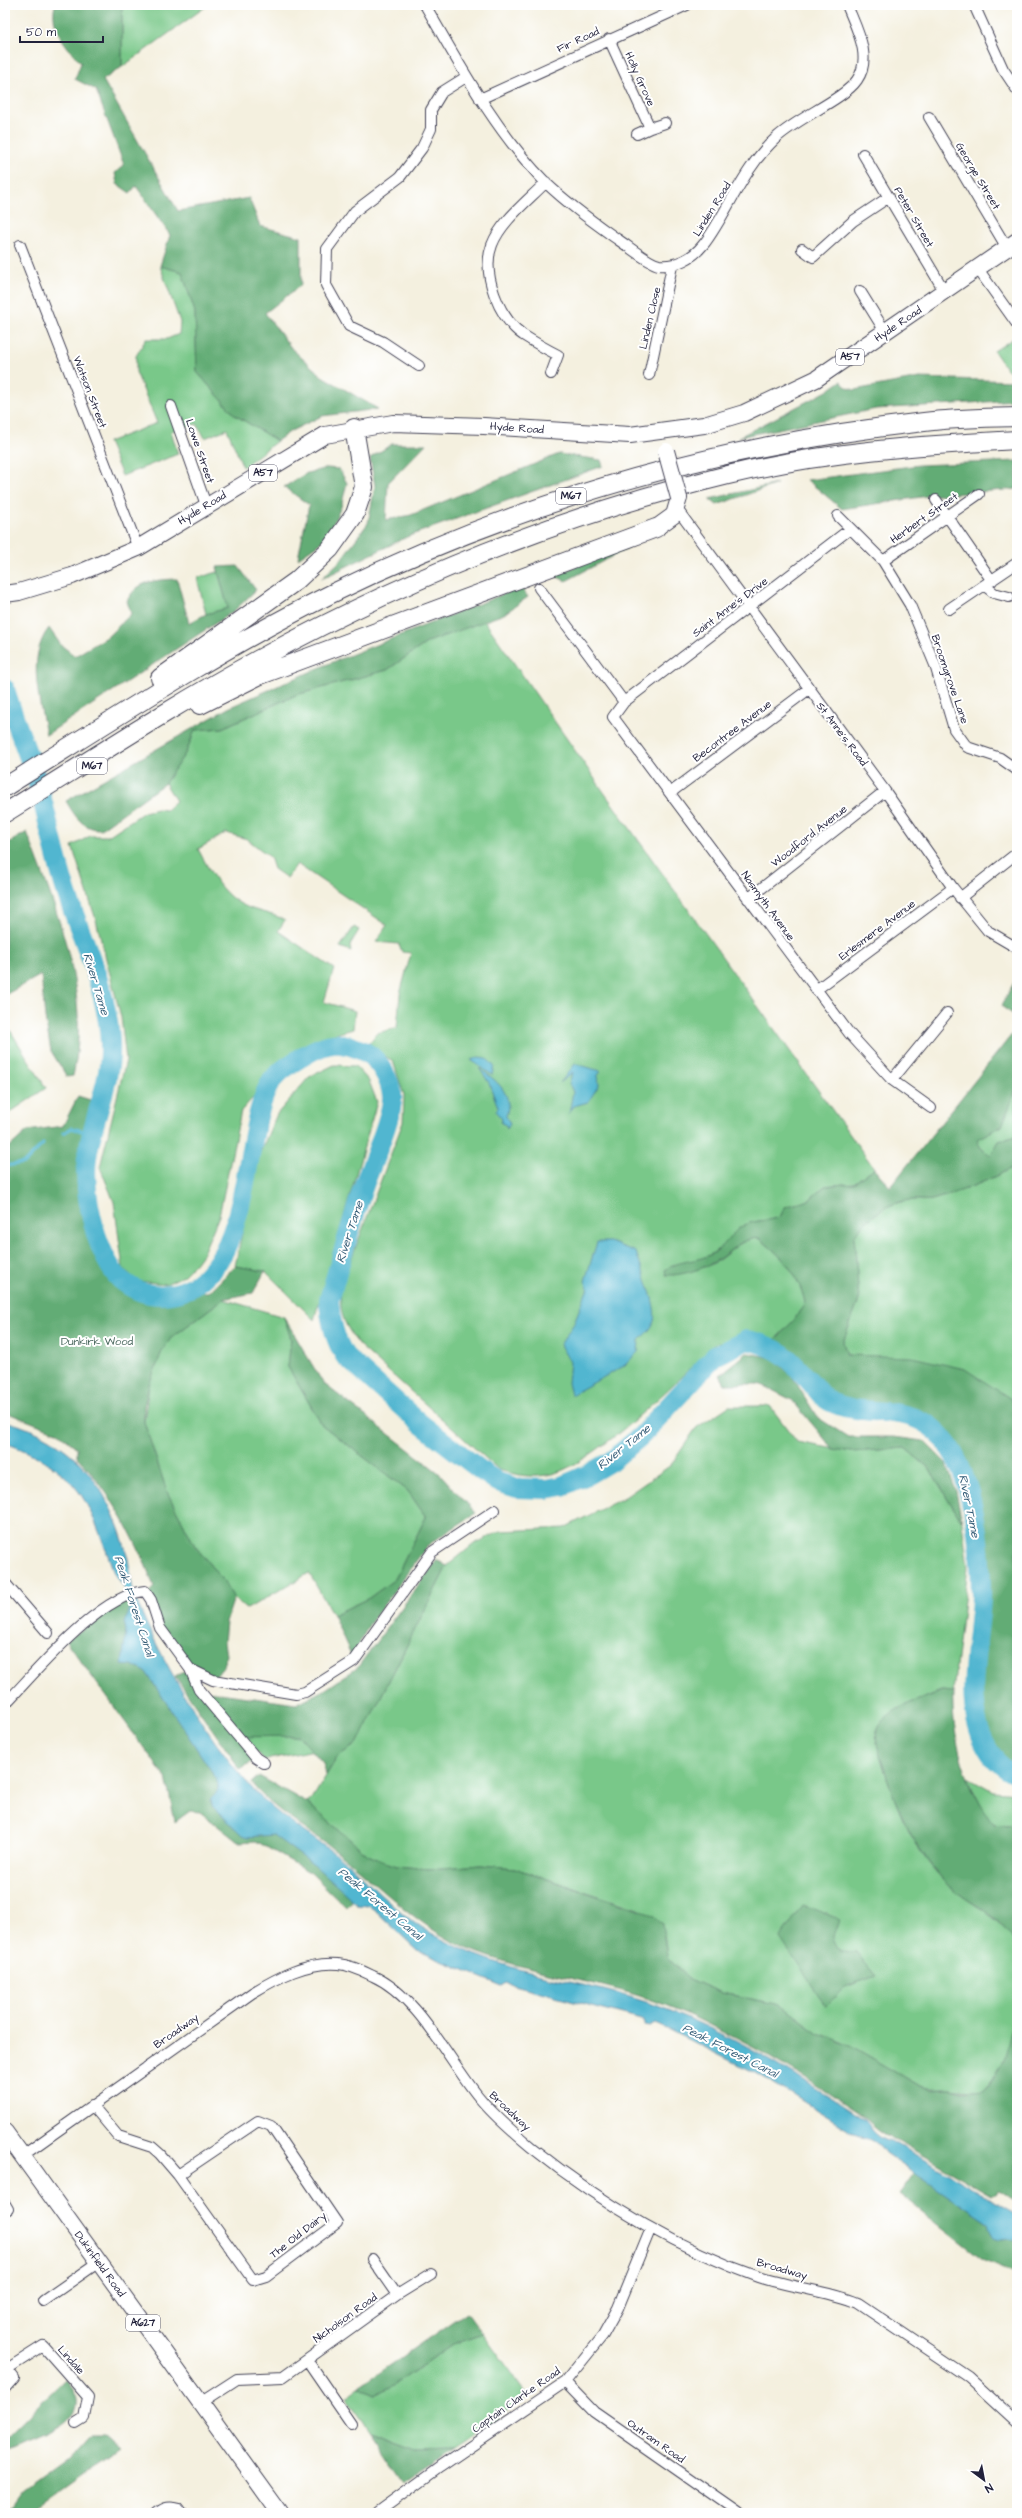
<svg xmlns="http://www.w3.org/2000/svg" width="1022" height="2518" font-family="'Architects Daughter',sans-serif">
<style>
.green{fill:#79c889;stroke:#4e7562;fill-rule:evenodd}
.forest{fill:#62ac75;stroke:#426758}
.water{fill:#51b6d0;stroke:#3a6c86}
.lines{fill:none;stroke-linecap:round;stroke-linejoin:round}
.stream{stroke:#51b6d0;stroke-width:3.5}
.river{stroke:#51b6d0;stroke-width:20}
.street-casing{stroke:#424154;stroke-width:12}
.primary-casing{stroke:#424154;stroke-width:18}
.highway-casing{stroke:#424154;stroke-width:20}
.street{stroke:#fff;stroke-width:10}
.primary{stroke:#fff;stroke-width:16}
.highway{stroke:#fff;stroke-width:18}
.primary-bridge-casing{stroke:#424154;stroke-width:18;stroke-linecap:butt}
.primary-bridge{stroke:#fff;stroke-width:16}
.labels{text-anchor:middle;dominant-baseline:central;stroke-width:4;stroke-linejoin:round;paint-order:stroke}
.shield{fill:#fff;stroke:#646476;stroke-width:1}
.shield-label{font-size:10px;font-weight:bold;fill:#22223b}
.street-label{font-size:11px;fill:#22223b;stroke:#fff}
.park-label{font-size:11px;fill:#45645a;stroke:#fff}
.water-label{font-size:12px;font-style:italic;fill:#355d77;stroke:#fff}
</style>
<rect width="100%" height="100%" fill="#fff"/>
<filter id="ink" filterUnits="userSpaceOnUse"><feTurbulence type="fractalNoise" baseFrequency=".025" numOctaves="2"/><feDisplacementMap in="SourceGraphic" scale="8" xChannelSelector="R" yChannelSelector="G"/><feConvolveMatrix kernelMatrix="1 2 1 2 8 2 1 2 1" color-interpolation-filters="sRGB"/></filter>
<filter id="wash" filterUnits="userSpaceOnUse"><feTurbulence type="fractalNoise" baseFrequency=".012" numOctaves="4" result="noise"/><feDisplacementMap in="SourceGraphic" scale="16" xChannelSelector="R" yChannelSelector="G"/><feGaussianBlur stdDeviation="0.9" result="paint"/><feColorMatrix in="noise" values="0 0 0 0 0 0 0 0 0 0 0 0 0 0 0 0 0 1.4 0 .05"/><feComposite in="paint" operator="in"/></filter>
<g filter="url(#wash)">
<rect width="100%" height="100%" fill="#f4f0df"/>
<path class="green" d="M 122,5 L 208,5 L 122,67 Z
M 160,266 L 182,272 L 195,312 L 197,372 L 235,415 L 277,441 L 243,467 L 227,429 L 205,438 L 197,424 L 171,431 L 178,454 L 122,476 L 108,442 L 157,423 L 136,372 L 136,356 L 146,339 L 167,339 L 179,334 L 180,322 Z
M 1017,336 L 1017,370 L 1007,370 L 994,351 Z
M 218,572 L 228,608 L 206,614 L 197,578 Z
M 484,620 L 606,795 L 874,1168 L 854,1183 L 825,1186 L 809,1200 L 785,1207 L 780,1217 C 766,1222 754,1219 741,1227 C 736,1230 733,1237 729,1241 C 713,1256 694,1263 672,1265 L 673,1275 C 685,1272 698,1270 710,1265 C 729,1256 737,1239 759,1238 C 782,1256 798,1273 805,1302 L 795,1319 L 770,1345 L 747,1340 L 736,1345 L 718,1342 C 681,1376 593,1468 547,1475 C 530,1478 516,1475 499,1470 L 359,1345 C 343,1322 339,1315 341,1286 L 403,1122 L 404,1095 L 393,1061 L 367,1046 L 377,1033 L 397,1028 L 400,994 L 411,953 L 402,952 L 399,944 L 376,942 L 387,925 L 297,864 L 287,878 L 274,869 L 270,857 L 247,839 L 226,833 L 198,849 C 209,869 220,893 241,904 C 255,912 272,913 285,920 L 278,931 L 334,969 L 324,1002 L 355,1011 L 353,1029 L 321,1038 L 288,1059 L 241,1111 L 219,1216 L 203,1253 L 195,1264 L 183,1276 L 166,1284 L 137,1281 L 123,1268 L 114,1202 L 100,1167 L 126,1060 L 121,1017 L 96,920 L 72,846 L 90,836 L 108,836 L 144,812 L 157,809 L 166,810 L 176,801 L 165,783 L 186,752 L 195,730 L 222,728 L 296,695 L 387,670 L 428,642 Z
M 354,927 L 359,930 L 350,945 L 351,951 L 340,947 Z
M 5,1022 L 46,1088 L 5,1116 Z
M 334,1065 L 355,1066 L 369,1081 L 377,1102 L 314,1320 L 265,1271 L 235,1266 L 258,1157 L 277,1114 L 309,1077 Z
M 1016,1087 L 1017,1136 L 999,1141 L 990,1156 L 980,1147 L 976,1139 L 1002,1126 Z
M 1017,1165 L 1017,1403 L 1003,1394 L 870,1357 L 847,1355 L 843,1342 L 859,1300 L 854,1235 C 868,1217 889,1201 913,1200 C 921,1199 927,1202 935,1199 C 964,1191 990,1180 1017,1165 Z
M 223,1299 L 284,1317 L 291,1339 L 288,1367 L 322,1425 L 408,1491 L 426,1517 L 395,1579 L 369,1598 L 333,1615 L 309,1573 L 247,1609 L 234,1598 L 223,1581 L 195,1546 L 167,1492 L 144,1422 L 149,1385 L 162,1351 L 171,1338 Z
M 729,1406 L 770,1406 L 797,1442 L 852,1452 L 905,1448 L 930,1469 L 962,1522 L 968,1567 L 953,1692 L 941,1691 L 899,1708 L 877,1743 C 891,1795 910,1852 953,1889 C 975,1907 1001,1917 1016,1943 C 1019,1949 1017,1961 1017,1967 C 1017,2007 1016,2060 984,2089 C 971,2091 961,2089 949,2088 C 938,2088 931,2089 920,2086 L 853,2047 L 819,2033 L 781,2005 L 722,1993 L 687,1978 L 667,1957 L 664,1933 L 641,1910 L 515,1868 L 482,1865 L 429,1869 L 397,1866 L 382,1861 L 368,1855 L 307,1803 L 312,1799 L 338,1756 L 357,1744 L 447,1566 L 474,1544 L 501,1531 L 564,1528 L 625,1497 L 671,1465 L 696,1428 ZM 826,1912 L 837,1925 L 832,1933 L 834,1943 L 841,1951 L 856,1952 L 875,1976 L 845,1987 L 826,2006 Z
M 280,1735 L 299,1736 L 314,1750 L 265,1760 L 238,1737 Z
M 968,1777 L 993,1791 L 1017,1793 L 1017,1822 L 1007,1826 L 994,1824 L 983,1811 Z
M 483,2334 L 528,2397 L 455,2448 L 418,2449 L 371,2432 L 346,2397 L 359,2387 L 375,2395 L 403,2379 L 453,2344 Z"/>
<path class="forest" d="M 55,5 L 122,5 L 122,67 L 103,80 L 178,211 L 249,198 L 260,226 L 301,237 L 301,285 L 265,313 L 292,349 L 322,376 L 378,409 L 322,416 L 291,431 L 277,441 L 235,415 L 197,372 L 195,312 L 182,272 L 160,266 L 170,235 L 136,186 L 130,193 L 117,184 L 115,173 L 124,165 L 96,90 L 75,79 L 81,63 C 67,47 49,28 55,5 Z
M 919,378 L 1017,381 L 1017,400 L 876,409 L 739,437 L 827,391 L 841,381 L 845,386 L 854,390 Z
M 392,444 L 426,444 L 388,483 L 386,520 L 411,515 L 559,454 L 601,460 L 603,466 L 409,536 L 321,579 L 339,562 L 368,523 L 375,486 L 370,458 Z
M 1017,461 L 1017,489 L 928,496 L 842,509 L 807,480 L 919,465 Z
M 327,468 L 339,469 L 347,483 L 341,507 L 326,539 L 298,558 L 309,505 L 284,487 L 307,473 Z
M 777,484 L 717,505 L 709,499 Z
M 635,544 L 566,581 L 553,575 Z
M 238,566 L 256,590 L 234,611 L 46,735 C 40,701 26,657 49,628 L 61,645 L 75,656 L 107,637 L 131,614 L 127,601 C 137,580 156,580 177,579 L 189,623 L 206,614 L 228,608 L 217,567 Z
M 521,587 L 528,597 L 504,614 L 428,642 L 387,670 L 296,695 L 222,728 L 195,730 L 186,752 L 165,783 L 101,829 C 83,830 74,815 66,801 L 230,707 L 328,664 Z
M 27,832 C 56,910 92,992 73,1076 L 67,1077 L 51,1051 L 45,1018 L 41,975 L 5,995 L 5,845 Z
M 1016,979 L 1017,979 L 1017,1017 L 1001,1006 Z
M 1017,1028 L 1017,1087 L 1002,1126 L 977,1139 L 980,1147 L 990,1156 L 999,1141 L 1017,1136 L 1017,1165 C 990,1180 964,1191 935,1199 C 927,1202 921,1199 913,1200 C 889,1201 868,1217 854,1236 L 859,1300 L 843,1342 L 847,1355 L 912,1357 L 965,1369 L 1017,1403 L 1017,1774 L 997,1761 L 985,1745 L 978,1726 L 973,1702 L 981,1594 L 979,1558 L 965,1477 L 958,1462 L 948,1444 L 921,1420 L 902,1413 L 841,1407 L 827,1400 L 789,1358 L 770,1345 L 795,1319 L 805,1302 C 798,1273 782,1256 759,1238 C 740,1239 734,1249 719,1259 C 706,1268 682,1276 666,1275 L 665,1270 C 677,1260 697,1262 712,1254 C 724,1248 731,1233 741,1227 C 754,1219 766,1222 780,1217 L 785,1207 L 809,1200 L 825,1186 L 854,1183 L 874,1168 L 890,1187 Z
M 78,1096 L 100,1103 C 94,1127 86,1150 86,1175 C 86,1214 104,1285 148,1294 C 160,1297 170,1293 181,1292 C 190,1291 200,1292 209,1292 L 235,1266 L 265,1271 L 253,1293 L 223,1299 L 171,1338 L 162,1351 L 149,1385 L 144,1407 L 144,1422 L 167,1492 L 195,1546 L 223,1581 L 234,1598 L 226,1622 L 224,1642 L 226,1655 L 223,1667 L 213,1680 L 191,1670 L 199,1690 L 296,1704 L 326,1689 L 357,1668 L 437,1560 L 447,1566 L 357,1744 L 338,1756 L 326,1775 L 323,1763 L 299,1736 L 239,1737 L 254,1761 L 240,1769 L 175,1676 L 190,1669 L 160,1628 L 148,1593 L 154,1587 C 137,1540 111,1492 77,1457 L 77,1448 L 57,1432 L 5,1412 L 5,1151 L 27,1131 L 63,1126 Z
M 284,1317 L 323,1383 L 439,1473 L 476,1513 L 428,1545 L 369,1625 L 352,1657 L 333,1615 L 369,1598 L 395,1579 L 426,1517 L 408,1491 L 322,1425 L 288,1367 L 291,1339 Z
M 747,1353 L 773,1358 L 792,1376 L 817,1417 L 848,1437 L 894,1437 L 924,1441 L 946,1463 L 956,1491 L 962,1522 L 930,1469 L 905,1448 L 852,1452 L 833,1449 L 792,1400 L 760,1384 L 725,1384 L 720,1375 Z
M 131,1594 L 135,1609 L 221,1767 L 364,1890 L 346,1907 L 311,1873 L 256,1841 L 238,1842 L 200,1812 L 190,1811 L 175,1822 L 166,1778 L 66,1641 Z
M 942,1691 L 953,1692 C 951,1737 966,1789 994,1824 L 1007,1826 L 1017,1822 L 1017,1945 C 1010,1936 1005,1926 996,1919 C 982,1907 965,1900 951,1887 C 916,1855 896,1809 883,1764 C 879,1752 872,1735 880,1724 C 894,1705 922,1700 942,1691 Z
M 259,1776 L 307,1803 L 368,1855 L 382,1861 L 397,1866 L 429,1869 L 482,1865 L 515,1868 L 653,1915 L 662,1924 L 667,1957 L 687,1978 L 722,1993 L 781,2005 L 819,2033 L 853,2047 L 920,2086 L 932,2089 L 950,2088 L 963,2091 L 984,2089 L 991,2083 L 1004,2060 L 1017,2006 L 1017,2201 L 999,2190 L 991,2195 L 891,2137 C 877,2132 866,2117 853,2109 C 810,2081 767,2053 721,2031 C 697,2018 672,2007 646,1998 C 587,1979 524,1972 466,1948 C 416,1926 381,1886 338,1853 C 309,1830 275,1812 251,1783 Z
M 803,1905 L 839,1919 C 834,1935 828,1936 841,1951 L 856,1952 L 876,1976 L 845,1987 L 826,2006 L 780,1938 Z
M 915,2172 L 988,2223 C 995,2251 1006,2234 1017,2241 L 1017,2274 L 984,2260 L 899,2194 Z
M 467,2312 L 483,2334 L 453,2344 L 403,2379 L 375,2395 L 359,2387 Z
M 65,2379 C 70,2387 78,2396 76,2406 C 72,2429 24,2442 5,2449 L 5,2438 Z
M 371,2432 L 418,2449 L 455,2448 L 405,2481 Z
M 89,2435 L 103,2435 L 119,2449 L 29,2513 L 5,2513 L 5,2510 L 13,2504 L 23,2490 L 70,2456 Z"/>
<path class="water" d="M 479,1057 L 486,1058 L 494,1066 L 492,1075 L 471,1060 Z
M 575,1064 L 601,1071 L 598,1075 L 599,1085 L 588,1102 L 574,1106 L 569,1114 L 573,1092 L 569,1083 L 573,1072 L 560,1083 Z
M 479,1068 C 497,1081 514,1094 506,1116 L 510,1124 L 507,1129 L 506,1125 L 501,1123 L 502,1119 L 496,1112 L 498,1107 L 488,1081 Z
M 597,1242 L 610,1242 L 636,1252 C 641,1269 658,1304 654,1321 C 652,1329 645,1334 639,1340 L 638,1352 L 624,1366 L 571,1395 L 568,1383 L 570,1362 L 560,1345 L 573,1325 L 588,1288 L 585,1281 Z
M 5,1421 C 74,1439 108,1485 126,1551 C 131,1568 130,1585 137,1602 C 162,1662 207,1738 250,1786 C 276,1816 311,1835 342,1859 C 368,1880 390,1905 417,1924 C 442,1941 469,1953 496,1962 C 554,1982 615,1988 671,2011 C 740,2039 803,2079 865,2120 C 873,2130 878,2138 892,2141 L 1017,2214 L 1017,2241 C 1004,2234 995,2251 988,2223 L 885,2153 C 879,2143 872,2139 861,2137 L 763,2077 L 663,2027 L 656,2024 L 650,2027 L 645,2026 L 645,2022 L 641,2019 L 507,1983 L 502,1986 L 418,1951 L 377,1912 L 369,1906 L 358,1905 L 315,1866 L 273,1835 L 247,1837 L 242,1835 L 211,1805 L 210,1800 C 218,1792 220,1789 216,1778 L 146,1672 L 132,1665 L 122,1664 L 126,1631 L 124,1621 C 136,1608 126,1587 116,1577 C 106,1552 94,1512 79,1492 C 62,1468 32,1452 5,1443 Z"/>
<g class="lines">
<path class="stream" d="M 63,1133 L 72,1128 L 92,1134
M 5,1166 L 24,1163 L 43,1144"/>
<path class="river" d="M 5,689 C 14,720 27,750 37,781 C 48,818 55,857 67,894 C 83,942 108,991 110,1043 C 112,1083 92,1119 87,1158 C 84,1183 89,1210 96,1234 C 101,1249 110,1270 121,1280 C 137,1293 156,1298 176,1293 C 251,1274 241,1147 267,1089 C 274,1073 291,1064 305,1055 C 329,1041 341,1040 365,1052 C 379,1059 390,1080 392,1095 C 394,1115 370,1167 363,1188 C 351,1225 340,1262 329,1300 C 330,1320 334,1338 345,1356 L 421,1424 L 483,1472 L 498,1482 L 517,1488 L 546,1489 L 562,1486 L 587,1475 L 611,1461 L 641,1436 L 715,1356 L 747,1340 C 782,1348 789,1358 812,1384 C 817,1390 822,1398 829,1401 C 864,1419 906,1402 937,1432 C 974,1469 981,1544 981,1595 C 980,1646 959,1708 991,1754 C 997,1762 1007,1771 1017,1774"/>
</g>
</g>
<g filter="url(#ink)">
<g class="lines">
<defs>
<path id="street" d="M 425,5 C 461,67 495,131 546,183 C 568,204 592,221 617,239 C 627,245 648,263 659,265 C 675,267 693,258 703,245 C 709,238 714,229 719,221 C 736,192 751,161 776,138 C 797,118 844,99 857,80 C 873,57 856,28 847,5
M 974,5 L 1003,69 L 1017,90
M 609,39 L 650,128 L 637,134
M 480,99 L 687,5
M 929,117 L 1007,248
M 650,128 L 665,123
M 863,154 L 945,292
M 546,182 C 529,200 501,221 492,245 C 481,274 499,318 523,335 C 534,342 546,349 558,355 L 551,374
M 20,245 L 138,548
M 802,249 L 813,257 L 853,221 L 889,197
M 978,269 L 1017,324
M 860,291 L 886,333
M 419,366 L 383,342 L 349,326 L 326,285 L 327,249 L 355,211 L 400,177 L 422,148 L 431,129 L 431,110 L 442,92 L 466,77
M 649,375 L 672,266
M 171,406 L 206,505
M 936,500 L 992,581
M 677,509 L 885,791 L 953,888 L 988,931 L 1017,948
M 838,516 L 883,561 L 910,605 L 935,665 L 954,729 L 967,747 L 1000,758 L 1017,770
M 850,529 L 624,702 L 613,717 L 849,1033 L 892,1080 L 931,1108
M 883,561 L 979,494
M 985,586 L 994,593 L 1009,597
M 539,588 L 624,702
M 949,609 L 1017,563
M 670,793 L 809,689
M 960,898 L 1017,853
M 748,899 L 885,791
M 816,990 L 953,888
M 892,1080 L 947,1013
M 5,1583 L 48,1633
M 190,1669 L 199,1690 L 256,1758 L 264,1763
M 5,1704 C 37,1671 99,1595 145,1591 L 151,1600 L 160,1628 L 190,1669 L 213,1680 L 296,1694 L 305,1692 L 354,1661 L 432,1552 L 495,1510
M 92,2105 L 118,2136 L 152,2147 L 160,2154 L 178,2175 L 253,2280 L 266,2276 L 337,2223 L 271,2126 L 258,2121 L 178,2175
M 22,2156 L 252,1993 C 277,1978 308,1961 338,1964 C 350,1965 363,1971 373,1976 C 418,1996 448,2059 478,2096 C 493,2115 513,2132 531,2147 C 600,2202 676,2248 759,2277 C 792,2288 827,2290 858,2303 L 968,2377 L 1017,2422
M 5,2204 L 8,2209
M 397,2295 L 431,2274
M 43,2301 L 99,2262
M 307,2360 L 351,2424
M 5,2366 L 14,2378 L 5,2388
M 7,2369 L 43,2346 L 88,2397 L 84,2418 L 76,2423
M 565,2382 L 594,2412 L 739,2513
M 200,2403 L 237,2379 L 283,2377 L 397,2295 L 372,2259
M 156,2513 C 164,2507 169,2506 179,2509 L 182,2513
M 377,2513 L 440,2467 L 565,2382 L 603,2335 L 618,2308 L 650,2230"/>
<path id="primary" d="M 656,528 L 674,515 L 679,498
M 5,594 L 19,592 L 72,576 L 138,548 L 325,435 L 393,423 L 484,426 L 630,435 L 704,425 L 744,413 L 816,379 L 1017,241
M 5,2132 L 280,2513"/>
<path id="highway" d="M 160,678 L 296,581 L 330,549 L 355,514 L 364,487 L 354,428
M 200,705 L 258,676 L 656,528
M 5,787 C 112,720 218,650 331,594 C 518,502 717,445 924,422 C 955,418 986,418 1017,417
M 5,813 C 89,761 172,706 259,659 C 407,578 563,515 728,475 C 822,452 920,445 1017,440"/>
</defs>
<use href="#street" class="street-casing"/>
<use href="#primary" class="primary-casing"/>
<use href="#highway" class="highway-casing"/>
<use href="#street" class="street"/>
<use href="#primary" class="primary"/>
<use href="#highway" class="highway"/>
<defs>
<path id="primary-bridge" d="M 666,451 L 679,498"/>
</defs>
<use href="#primary-bridge" class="primary-bridge-casing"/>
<use href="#primary-bridge" class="primary-bridge"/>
</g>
</g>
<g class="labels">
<g class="shield">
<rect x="836" y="349" width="28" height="16" rx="3"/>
<rect x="249" y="465" width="28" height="16" rx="3"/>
<rect x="556" y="488" width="30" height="16" rx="3"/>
<rect x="77" y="758" width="30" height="16" rx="3"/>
<rect x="126" y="2315" width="34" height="16" rx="3"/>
</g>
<g class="shield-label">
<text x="850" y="357">A57</text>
<text x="263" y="473">A57</text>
<text x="571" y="496">M67</text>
<text x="92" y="766">M67</text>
<text x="143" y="2323">A627</text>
</g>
<g class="street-label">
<text transform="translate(578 40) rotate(-25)">Fir Road</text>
<text transform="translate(640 79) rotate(66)">Holly Grove</text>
<text transform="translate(978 176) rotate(59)">George Street</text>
<text transform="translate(712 209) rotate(-58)">Linden Road</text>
<text transform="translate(914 217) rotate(60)">Peter Street</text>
<text transform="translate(650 318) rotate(-77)">Linden Close</text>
<text transform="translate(898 324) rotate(-34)">Hyde Road</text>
<text transform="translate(90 392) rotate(69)">Watson Street</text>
<text transform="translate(517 428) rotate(4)">Hyde Road</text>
<text transform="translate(200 451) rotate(71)">Lowe Street</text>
<text transform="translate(202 508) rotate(-31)">Hyde Road</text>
<text transform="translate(924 518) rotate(-35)">Herbert Street</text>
<text transform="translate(730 607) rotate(-37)">Saint Anne's Drive</text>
<text transform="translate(950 679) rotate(71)">Broomgrove Lane</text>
<text transform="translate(732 731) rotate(-37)">Becontree Avenue</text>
<text transform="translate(842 734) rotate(53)">St Anne's Road</text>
<text transform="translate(809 836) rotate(-38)">Woodford Avenue</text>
<text transform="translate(768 906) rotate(54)">Nasmyth Avenue</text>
<text transform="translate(877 930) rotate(-37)">Erlesmere Avenue</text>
<text transform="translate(176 2031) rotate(-35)">Broadway</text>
<text transform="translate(510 2111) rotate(43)">Broadway</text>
<text transform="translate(298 2235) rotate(-38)">The Old Dairy</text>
<text transform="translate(100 2264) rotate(54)">Dukinfield Road</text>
<text transform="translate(782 2269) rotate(16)">Broadway</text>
<text transform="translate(345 2318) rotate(-36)">Nicholson Road</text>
<text transform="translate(71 2360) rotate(48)">Lindale</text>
<text transform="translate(516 2400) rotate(-35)">Captain Clarke Road</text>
<text transform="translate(656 2441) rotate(35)">Outram Road</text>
</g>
<g class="park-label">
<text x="97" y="1341">Dunkirk Wood</text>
</g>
<g class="water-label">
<text transform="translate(96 984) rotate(73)">River Tame</text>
<text transform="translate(350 1232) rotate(-72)">River Tame</text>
<text transform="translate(624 1447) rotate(-39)">River Tame</text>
<text transform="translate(969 1506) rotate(78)">River Tame</text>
<text transform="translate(134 1606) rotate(72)">Peak Forest Canal</text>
<text transform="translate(380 1904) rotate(40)">Peak Forest Canal</text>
<text transform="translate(730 2051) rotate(27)">Peak Forest Canal</text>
</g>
</g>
<rect width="1022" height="2518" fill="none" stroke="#fff" stroke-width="20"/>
<g transform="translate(984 2480) rotate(148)" stroke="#ffffff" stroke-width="3" paint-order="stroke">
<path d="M0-3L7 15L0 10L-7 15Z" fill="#22223b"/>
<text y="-6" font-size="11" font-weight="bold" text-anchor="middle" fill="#22223b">N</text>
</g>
<path d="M20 36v6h83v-6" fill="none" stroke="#22223b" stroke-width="2"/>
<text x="26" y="36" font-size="12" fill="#22223b" stroke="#ffffff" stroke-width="3" paint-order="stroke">50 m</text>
</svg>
